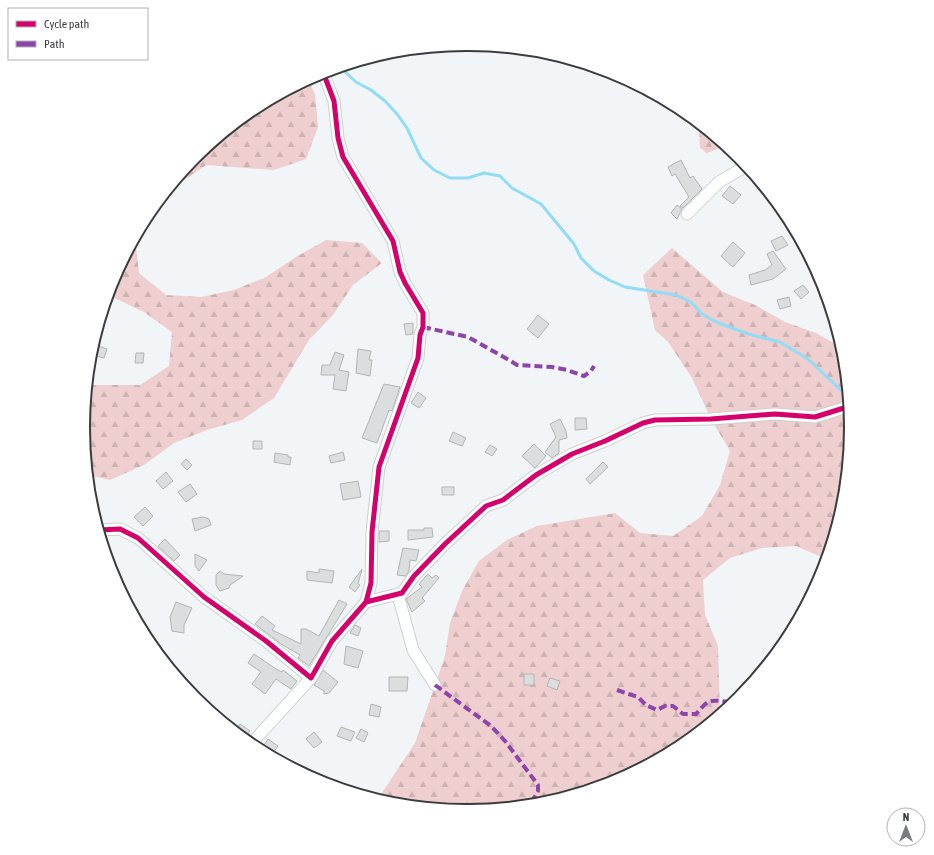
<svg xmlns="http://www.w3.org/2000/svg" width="934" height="855" font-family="'Asap Condensed',sans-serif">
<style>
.forest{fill:url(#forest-firs)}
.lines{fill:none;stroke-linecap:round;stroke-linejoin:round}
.stream{stroke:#91dcf7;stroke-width:3}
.building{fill:#dbdedf;stroke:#b2b5b7}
.minor-casing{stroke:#cdd0d1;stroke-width:13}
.minor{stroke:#fdfefe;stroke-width:11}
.quiet{stroke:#8e44ad;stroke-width:4;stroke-dasharray:8 4;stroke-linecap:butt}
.cycleway-casing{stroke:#fff;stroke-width:8}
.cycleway{stroke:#d6006c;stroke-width:5}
.rim{fill:none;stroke:#3a3c3e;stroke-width:2}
</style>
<defs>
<pattern id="forest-firs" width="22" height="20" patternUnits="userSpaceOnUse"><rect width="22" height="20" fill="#eecece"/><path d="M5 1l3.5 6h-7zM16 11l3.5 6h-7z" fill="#cdb2b2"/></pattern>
</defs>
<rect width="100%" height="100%" fill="#f1f5f7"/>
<path class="forest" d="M 308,80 L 315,94 L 318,127 L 306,159 L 274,170 L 206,165 L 177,185 L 154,210 L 135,238 C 162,189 207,141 254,109 C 270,97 290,89 308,80 Z
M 699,124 L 725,146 L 707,153 L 700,148 Z
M 135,238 L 139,273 L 166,295 L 201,297 L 234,290 L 266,277 L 296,257 L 326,240 L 362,243 L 382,263 L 353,285 L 333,315 L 309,340 L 274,398 L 242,420 L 207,430 L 174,443 L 144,465 L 110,480 L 88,475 L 84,427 L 88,385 L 140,385 L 169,366 L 172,332 L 144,312 L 108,295 L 113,281 Z
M 672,248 L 723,292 L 755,305 L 785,322 L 816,333 L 841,347 L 850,428 L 843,503 L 826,559 L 796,546 L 762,548 L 730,558 L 703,580 L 705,615 L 718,646 L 720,714 L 680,746 L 614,782 L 542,804 L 467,811 L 392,804 L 378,799 L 415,743 L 445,656 L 450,623 L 462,591 L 479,561 L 507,540 L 537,526 L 615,513 L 640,533 L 673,536 L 702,516 L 720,485 L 730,451 L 711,419 L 692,378 L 668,342 L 655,330 L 643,275 Z"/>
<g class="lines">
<path class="stream" d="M 340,67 L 356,82 L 371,90 L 385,101 L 397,114 L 407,128 L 421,158 L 434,170 L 450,178 L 468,178 L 484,173 L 500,176 L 512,188 L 541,204 L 574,244 L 581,258 L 594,271 L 609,280 L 625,287 L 676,295 L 691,302 L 702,314 L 716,322 L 748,334 L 780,342 L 808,359 L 847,396"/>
</g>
<path class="building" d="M 681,160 L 690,178 L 693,176 L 702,189 L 683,208 L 680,206 L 689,197 L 675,174 L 672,176 L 668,167 Z
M 730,186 L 741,195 L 733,204 L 722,196 Z
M 677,205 L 682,209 L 677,219 L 671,213 Z
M 782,236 L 788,245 L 776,251 L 771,241 Z
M 733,242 L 745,253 L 733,267 L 721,256 Z
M 773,251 L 786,269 L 773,279 L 751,285 L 749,275 L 765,270 L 772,265 L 767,254 Z
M 803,285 L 809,292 L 801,299 L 794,291 Z
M 789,297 L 791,306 L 780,309 L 777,300 Z
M 538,315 L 549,324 L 538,338 L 527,329 Z
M 413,323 L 413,334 L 406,335 L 404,324 Z
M 96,345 L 107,349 L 104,358 L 93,355 Z
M 358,349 L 371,351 L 369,360 L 372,360 L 370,376 L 356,373 Z
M 335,352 L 344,355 L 339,370 L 349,372 L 346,391 L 333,389 L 335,375 L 321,375 L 322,365 L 330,365 Z
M 136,353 L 144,353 L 143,363 L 135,363 Z
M 384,384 L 400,387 L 392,411 L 389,410 L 377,443 L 362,438 Z
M 418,392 L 426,398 L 419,408 L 411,403 Z
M 575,418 L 586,418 L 587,429 L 575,430 Z
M 560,419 L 566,431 L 567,438 L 559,440 L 559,453 L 552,458 L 545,452 L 556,437 L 550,424 Z
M 453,432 L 466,438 L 462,446 L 449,441 Z
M 253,441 L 262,441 L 262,449 L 253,449 Z
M 534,444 L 546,456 L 535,468 L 522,456 Z
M 490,445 L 497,449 L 492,456 L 485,452 Z
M 343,452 L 345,460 L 331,463 L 329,456 Z
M 275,453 L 288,455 L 288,457 L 291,457 L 290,465 L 274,462 Z
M 186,459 L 192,465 L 187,470 L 181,464 Z
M 603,462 L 608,467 L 590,484 L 586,479 Z
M 166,472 L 173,481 L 163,489 L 156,481 Z
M 358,481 L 361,497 L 343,500 L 340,484 Z
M 190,484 L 197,494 L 186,502 L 178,492 Z
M 442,487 L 454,487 L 454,495 L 442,495 Z
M 145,507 L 153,516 L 143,526 L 134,517 Z
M 203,517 L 209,519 L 211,525 L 195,531 L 192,519 Z
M 424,528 L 432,528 L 433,537 L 408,540 L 408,530 L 424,530 Z
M 379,531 L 389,531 L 389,541 L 379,542 Z
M 165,539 L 180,555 L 174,561 L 158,546 Z
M 403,548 L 419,550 L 416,561 L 410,560 L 409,571 L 406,576 L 397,575 Z
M 195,554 L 207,560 L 199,571 L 195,566 Z
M 319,569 L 334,571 L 332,583 L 307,580 L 307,571 L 319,573 Z
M 362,569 L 358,584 L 360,585 L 355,592 L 349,587 Z
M 220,571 L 224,574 L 243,576 L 230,585 L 229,588 L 220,591 L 216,585 L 216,575 Z
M 428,574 L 432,578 L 436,575 L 439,578 L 422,598 L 425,601 L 412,612 L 406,599 L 422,587 L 419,584 Z
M 339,600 L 347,604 L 309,666 L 298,658 L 300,655 L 281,644 L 255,624 L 262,616 L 275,626 L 272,630 L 301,644 L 301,629 L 306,629 L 319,636 Z
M 176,602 L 192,608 L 184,625 L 184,633 L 172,631 L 170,617 Z
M 355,625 L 361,628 L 358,636 L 350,633 Z
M 346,646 L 363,651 L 358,668 L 344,664 Z
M 254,654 L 276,669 L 282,672 L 283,670 L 297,681 L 291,689 L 276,679 L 265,694 L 252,684 L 261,672 L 248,663 Z
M 323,670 L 338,682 L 329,693 L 324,694 L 324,691 L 314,685 Z
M 524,674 L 534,674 L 534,685 L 524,685 Z
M 389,677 L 408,677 L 407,691 L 389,691 Z
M 550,678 L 560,681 L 557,690 L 547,686 Z
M 371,704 L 381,707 L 379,717 L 369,715 Z
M 240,724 L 250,731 L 244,739 L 235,731 Z
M 341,727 L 355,732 L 351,741 L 337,736 Z
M 361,729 L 368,733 L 364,742 L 356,738 Z
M 314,732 L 322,742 L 314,748 L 306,739 Z
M 268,739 L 278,746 L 271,756 L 261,750 Z"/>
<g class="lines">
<defs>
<path id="minor" d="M 323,72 L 334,101 L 338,138 L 343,157 L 393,241 L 400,272 L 405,283 L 423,313 L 423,327 L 420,335 L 418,358 L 379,467 L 372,532 L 371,583 L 366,602
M 687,214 L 719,182 L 746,166
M 99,530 L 120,529 L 138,538 L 204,597 L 266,641 L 311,678 L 332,641 L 366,602 L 402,593 L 414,576 L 445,544 L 486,506 L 503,500 L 536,475 L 572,454 L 605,441 L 643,423 L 655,420 L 711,419 L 775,414 L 815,417 L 844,408 L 848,403
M 398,595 L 413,650 L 435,685
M 251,744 L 311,678"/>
</defs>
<use href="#minor" class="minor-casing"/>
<use href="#minor" class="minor"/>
<path class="quiet" d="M 423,327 L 468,337 L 509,360 L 517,365 L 552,367 L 567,370 L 584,376 L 591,371 L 594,366
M 753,681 L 758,671 L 761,671
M 435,685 L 491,726 L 505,741 L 538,785 L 538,791 L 530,805
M 617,690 L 638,697 L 646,705 L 657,710 L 665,706 L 673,706 L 683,714 L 696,714 C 699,711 704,704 708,702 C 718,698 726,705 738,699"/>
<defs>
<path id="cycleway" d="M 323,72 L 334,101 L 338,138 L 343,157 L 393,241 L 400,272 L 405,283 L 423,313 L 423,327 L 420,335 L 418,358 L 379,467 L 372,532 L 371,583 L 366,602
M 99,530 L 120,529 L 138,538 L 204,597 L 266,641 L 311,678 L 332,641 L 366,602 L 402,593 L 414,576 L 445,544 L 486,506 L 503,500 L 536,475 L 572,454 L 605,441 L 643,423 L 655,420 L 711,419 L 775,414 L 815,417 L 844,408 L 848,403"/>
</defs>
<use href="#cycleway" class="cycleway-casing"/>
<use href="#cycleway" class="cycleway"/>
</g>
<path d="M0 0H934V855H0ZM466 51H468A376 376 0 0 1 844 427V428A376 376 0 0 1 468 804H466A376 376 0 0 1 90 428V427A376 376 0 0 1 466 51Z" fill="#fff" fill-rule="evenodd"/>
<path class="rim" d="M466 51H468A376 376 0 0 1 844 427V428A376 376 0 0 1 468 804H466A376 376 0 0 1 90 428V427A376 376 0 0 1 466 51Z"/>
<rect x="8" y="8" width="140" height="52" fill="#ffffff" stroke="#b0b1b2"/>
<rect x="16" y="21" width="20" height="6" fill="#d6006c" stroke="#b0b1b2"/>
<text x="44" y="28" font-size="12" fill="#3a3c3e">Cycle path</text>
<rect x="16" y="41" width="20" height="6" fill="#8e44ad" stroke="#b0b1b2"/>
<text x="44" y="48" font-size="12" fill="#3a3c3e">Path</text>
<g transform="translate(906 827)"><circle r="19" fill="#ffffff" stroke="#b0b1b2"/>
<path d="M0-3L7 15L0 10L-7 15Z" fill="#7a7d7f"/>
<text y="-6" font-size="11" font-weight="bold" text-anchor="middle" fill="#3a3c3e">N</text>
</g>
</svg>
